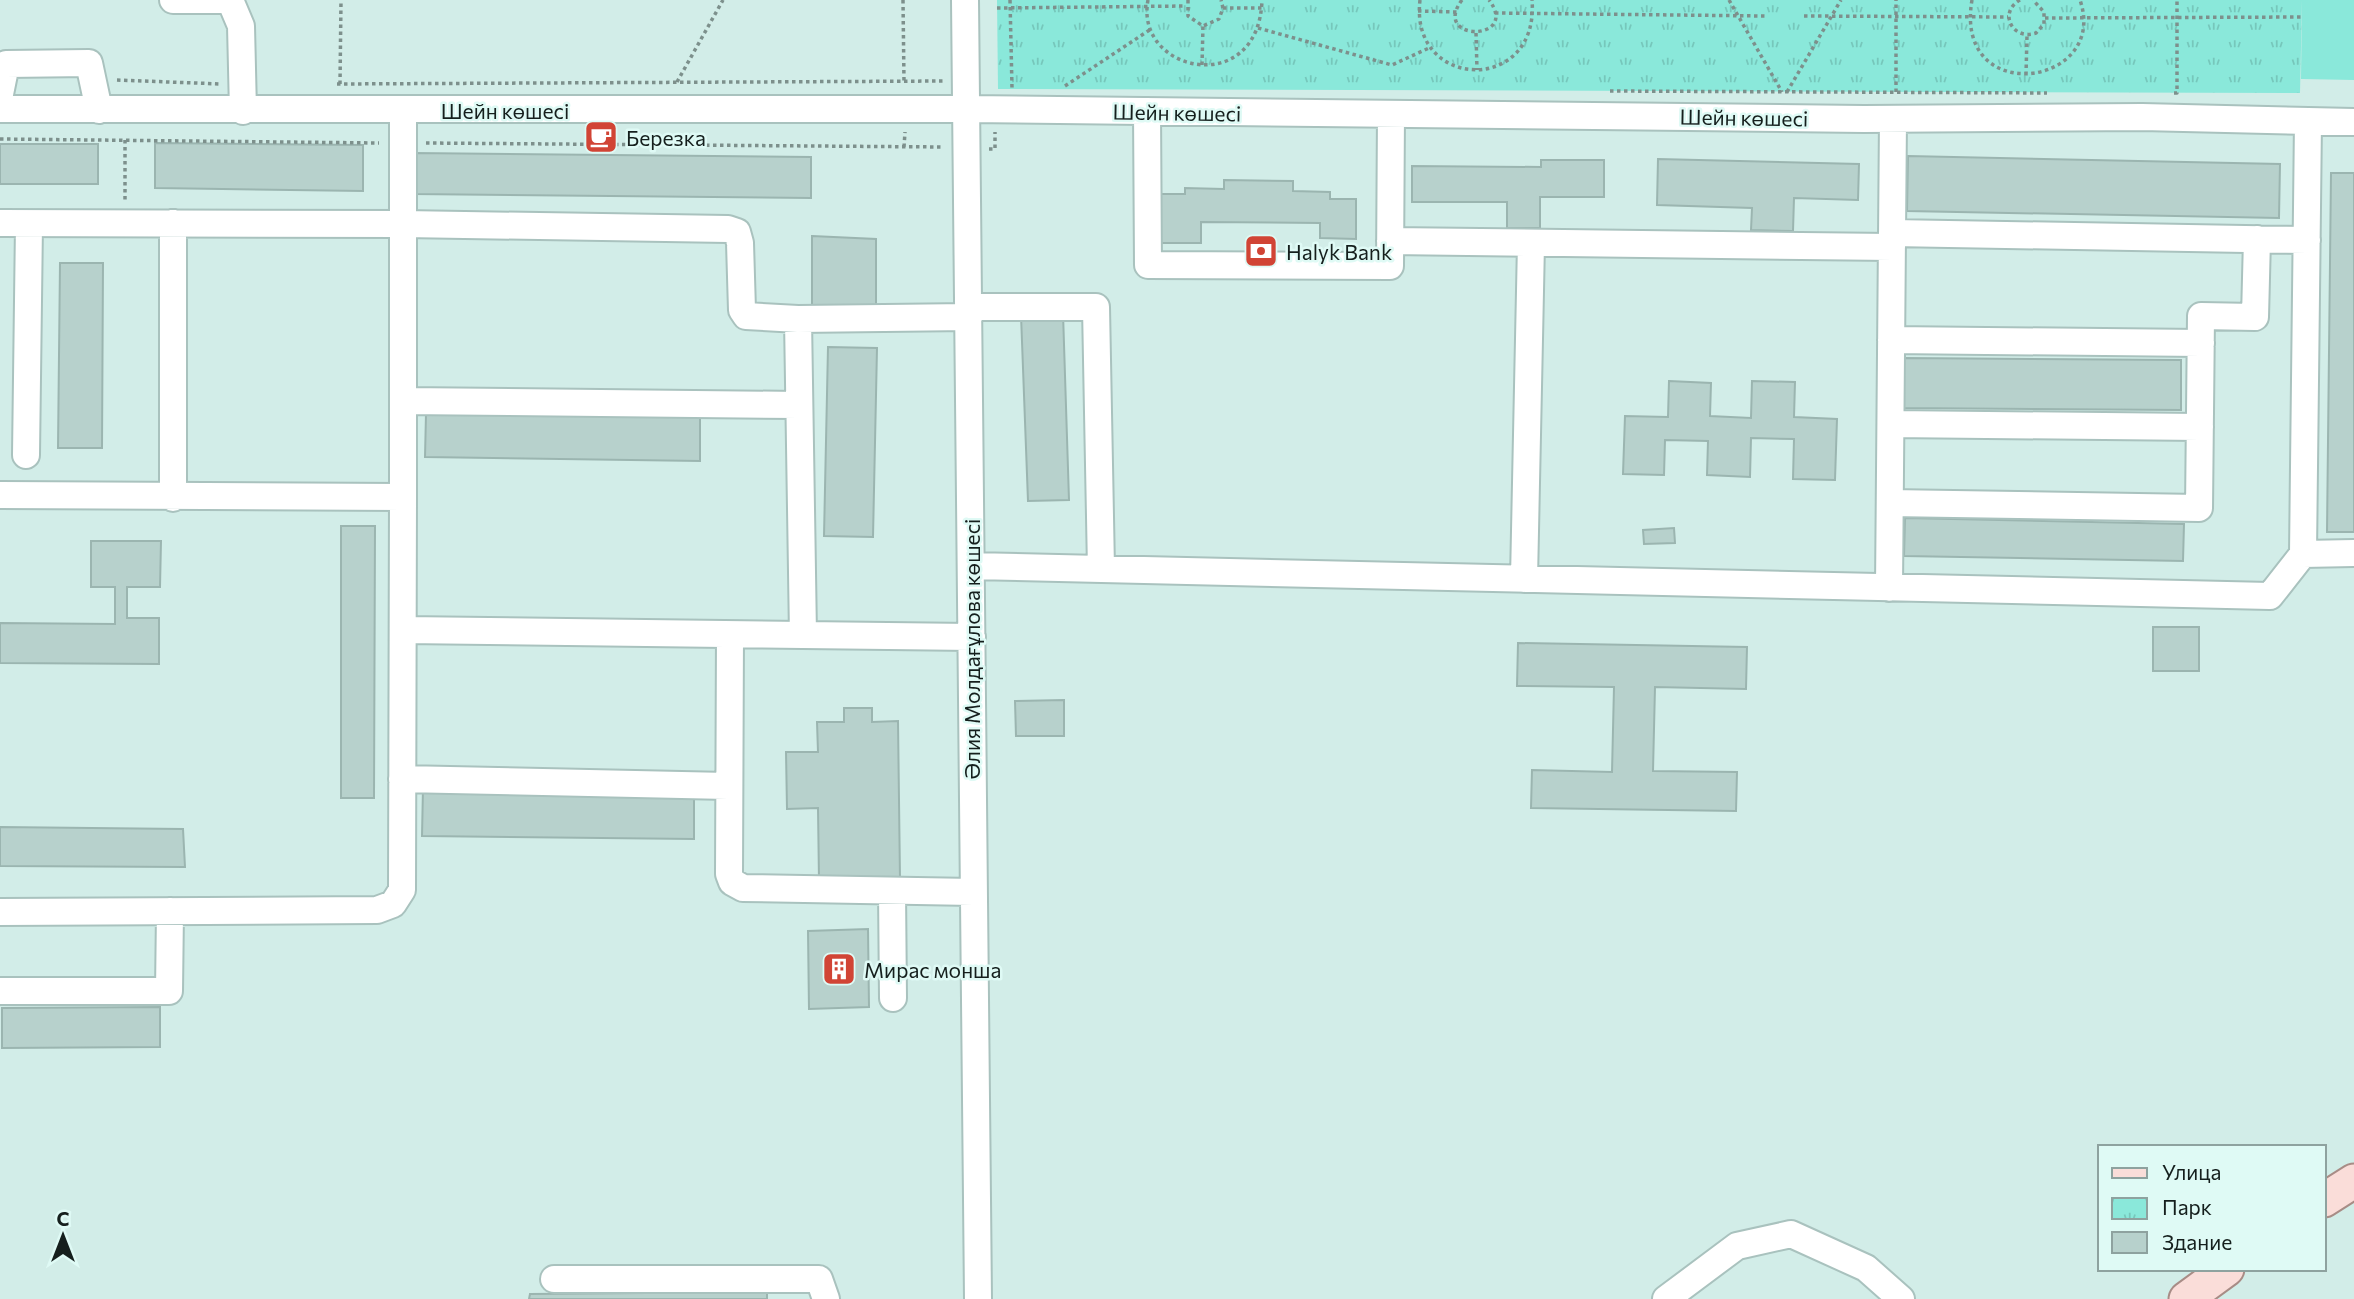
<svg xmlns="http://www.w3.org/2000/svg" width="2354" height="1299" font-family="Commissioner,sans-serif">
<style>
.park{fill:url(#park-tufts)}
.garden{fill:#8ae8da}
.building{fill:#b7d1cc;stroke:#9bb5b0;stroke-width:2}
.lines{fill:none;stroke-linecap:round;stroke-linejoin:round}
.minor-casing{stroke:#a9c2be;stroke-width:30}
.major-casing{stroke:#a88c86;stroke-width:37}
.path{stroke:#7d908c;stroke-width:3.5;stroke-dasharray:3.5 3.5;stroke-linecap:butt}
.minor{stroke:#fff;stroke-width:26}
.major{stroke:#faddd9;stroke-width:33}
.labels{text-anchor:middle;dominant-baseline:central;stroke-width:5;stroke-linejoin:round;paint-order:stroke}
.street-label{font-size:21px;fill:#151f1d;stroke:#dffaf5}
.poi-label{font-size:21px;fill:#151f1d;stroke:#dffaf5;text-anchor:start}
</style>
<defs>
<pattern id="park-tufts" width="24" height="20" patternUnits="userSpaceOnUse" patternTransform="scale(1.75)"><rect width="24" height="20" fill="#8ae8da"/><path d="M3 7l-1-3M5 7V3M7 7l1-3M15 17l-1-3M17 17v-4M19 17l1-3" fill="none" stroke="#76c7bb"/></pattern>
</defs>
<rect width="100%" height="100%" fill="#d2ede8"/>
<path class="park" d="M 997,0 L 2302,0 L 2300,93 L 998,89 Z"/>
<path class="garden" d="M 2302,0 L 2354,0 L 2354,80 L 2301,79 Z"/>
<path class="building" d="M 155,143 L 363,145 L 363,191 L 155,188 Z
M 0,144 L 98,144 L 98,184 L 0,184 Z
M 413,153 L 811,157 L 811,198 L 413,194 Z
M 1908,156 L 2280,164 L 2279,218 L 1907,211 Z
M 1658,159 L 1859,164 L 1858,200 L 1794,198 L 1793,231 L 1751,230 L 1752,208 L 1657,205 Z
M 1541,160 L 1604,160 L 1604,197 L 1540,197 L 1540,228 L 1507,228 L 1507,202 L 1412,202 L 1412,166 L 1541,167 Z
M 2331,173 L 2354,173 L 2354,532 L 2327,532 Z
M 1224,180 L 1293,181 L 1293,191 L 1330,192 L 1330,199 L 1356,199 L 1356,239 L 1320,238 L 1320,223 L 1201,222 L 1201,243 L 1154,243 L 1155,194 L 1185,194 L 1185,188 L 1224,189 Z
M 812,236 L 876,239 L 876,307 L 812,307 Z
M 60,263 L 103,263 L 102,448 L 58,448 Z
M 1063,313 L 1069,500 L 1028,501 L 1021,315 Z
M 828,347 L 877,348 L 873,537 L 824,536 Z
M 1902,358 L 2181,360 L 2181,410 L 1902,408 Z
M 1669,381 L 1711,383 L 1710,416 L 1751,418 L 1752,381 L 1795,382 L 1794,417 L 1837,419 L 1835,480 L 1793,479 L 1794,439 L 1751,438 L 1750,477 L 1707,475 L 1708,441 L 1665,440 L 1664,475 L 1623,474 L 1625,416 L 1668,417 Z
M 426,414 L 700,416 L 700,461 L 425,457 Z
M 1905,518 L 2184,524 L 2183,561 L 1904,556 Z
M 341,526 L 375,526 L 374,798 L 341,798 Z
M 1674,528 L 1675,543 L 1644,544 L 1643,530 Z
M 91,541 L 161,541 L 160,587 L 127,587 L 127,618 L 159,618 L 159,664 L 0,663 L 0,623 L 115,624 L 115,587 L 91,587 Z
M 2153,627 L 2199,627 L 2199,671 L 2153,671 Z
M 1518,643 L 1747,647 L 1746,689 L 1655,687 L 1653,771 L 1737,772 L 1736,811 L 1531,808 L 1532,770 L 1612,772 L 1614,687 L 1517,686 Z
M 1064,700 L 1064,736 L 1016,736 L 1015,701 Z
M 844,708 L 872,708 L 872,722 L 898,721 L 900,879 L 819,880 L 818,808 L 787,809 L 786,752 L 818,752 L 817,722 L 844,722 Z
M 423,788 L 694,792 L 694,839 L 422,836 Z
M 0,827 L 183,829 L 185,867 L 0,866 Z
M 868,929 L 869,1007 L 809,1009 L 808,931 Z
M 160,1007 L 160,1047 L 2,1048 L 2,1008 Z
M 767,1292 L 767,1299 L 529,1299 L 530,1294 Z"/>
<g class="lines">
<defs>
<path id="minor" d="M 173,0 L 230,0
M 230,0 L 241,26 L 243,111
M 965,0 L 978,1299
M 0,94 L 6,64 L 89,63 L 99,110
M 0,109 L 966,109 L 1864,119 L 2142,117 L 2354,122
M 1147,111 L 1148,265 L 1390,266 L 1391,114
M 0,223 L 404,224 L 728,229 L 737,232 L 740,243 L 742,310 L 746,316 L 798,319 L 969,317
M 173,223 L 173,498
M 1892,233 L 2307,240
M 1390,241 L 1892,247
M 968,307 L 1096,307 L 1101,569
M 1891,340 L 2201,343
M 404,401 L 799,405
M 1891,424 L 2200,427
M 26,455 L 29,224
M 0,495 L 403,497 L 403,110
M 1890,503 L 2199,508 L 2201,316 L 2255,317 L 2257,239
M 2303,554 L 2354,553
M 971,566 L 2270,596 L 2303,554 L 2308,121
M 1524,579 L 1531,243
M 1889,588 L 1893,119
M 404,630 L 803,635 L 798,319
M 730,635 L 729,874 L 732,882 L 743,888 L 973,892
M 803,635 L 972,637
M 402,779 L 728,786
M 892,891 L 893,998
M 0,912 L 377,910 L 393,904 L 402,890 L 403,497
M 0,991 L 169,991 L 170,911
M 554,1279 L 819,1279 L 826,1299
M 1666,1299 L 1737,1246 L 1791,1234 L 1866,1268 L 1901,1299"/>
<path id="major" d="M 2324,1200 L 2354,1181
M 2186,1299 L 2227,1269"/>
</defs>
<use href="#minor" class="minor-casing"/>
<use href="#major" class="major-casing"/>
<path class="path" d="M 903,0 L 904,82
M 1010,0 L 1012,88
M 1148,0 C 1134,73 1259,99 1262,0
M 1188,0 L 1188,16 L 1203,26 L 1219,19 L 1223,8 L 1221,0
M 1420,0 C 1409,91 1540,95 1532,0
M 1462,0 C 1430,42 1521,42 1489,0
M 1729,0 L 1782,92
M 1972,0 C 1953,109 2110,87 2080,0
M 2020,0 C 1998,12 2012,41 2036,33 L 2044,24 L 2044,12 L 2033,0
M 997,8 L 1186,6
M 1223,8 L 1262,8
M 1418,11 L 1457,12
M 1495,13 L 1765,16
M 1804,16 L 2008,17
M 2045,18 L 2302,17
M 1258,28 L 1392,65 L 1429,48
M 1476,33 L 1477,70
M 1202,65 L 1203,26
M 2026,75 L 2027,35
M 117,80 L 221,84
M 677,82 L 723,0
M 337,84 L 945,81
M 340,84 L 341,0
M 1065,86 L 1151,29
M 1610,91 L 2047,93
M 1787,92 L 1841,0
M 1896,92 L 1896,0
M 2174,93 L 2177,93 L 2177,0
M 0,139 L 379,143
M 125,140 L 125,201
M 426,143 L 943,147
M 904,147 L 905,132
M 989,149 L 995,149 L 995,132"/>
<use href="#minor" class="minor"/>
<use href="#major" class="major"/>
</g>
<defs>
<symbol id="cafe-square" viewBox="-11 -11 22 22"><rect x="-9" y="-9" width="18" height="18" rx="4" fill="#d14435" stroke="#dffaf5"/><path d="M-5.5-4.5H6V0H3Q3 3.5 0 3.5H-2.5Q-5.5 3.5-5.5 0ZM3-3.2v2h1.7v-2ZM-6 4.5H4V6H-6Z" fill="#fff"/></symbol>
<symbol id="bank-square" viewBox="-11 -11 22 22"><rect x="-9" y="-9" width="18" height="18" rx="4" fill="#d14435" stroke="#dffaf5"/><path d="M-6-4H6V4H-6ZM0-2.3a2.3 2.3 0 1 0 0 4.6a2.3 2.3 0 1 0 0-4.6Z" fill="#fff"/></symbol>
<symbol id="building-square" viewBox="-11 -11 22 22"><rect x="-9" y="-9" width="18" height="18" rx="4" fill="#d14435" stroke="#dffaf5"/><path d="M-4-6H4V6H1V3H-1V6H-4ZM-2.5-4.3h1.7v1.8h-1.7ZM.8-4.3h1.7v1.8H.8ZM-2.5-1h1.7V.8h-1.7ZM.8-1h1.7V.8H.8Z" fill="#fff"/></symbol>
</defs>
<g fill-rule="evenodd">
<use href="#cafe-square" x="582" y="118" width="38" height="38"/>
<use href="#bank-square" x="1242" y="232" width="38" height="38"/>
<use href="#building-square" x="820" y="950" width="38" height="38"/>
</g>
<g class="labels">
<g class="street-label">
<text x="505" y="110">Шейн көшесі</text>
<text transform="translate(1177 112) rotate(1)">Шейн көшесі</text>
<text transform="translate(1744 117) rotate(1)">Шейн көшесі</text>
<text transform="translate(971 649) rotate(-90)">Әлия Молдағұлова көшесі</text>
</g>
<g class="poi-label">
<text x="626" y="137">Березка</text>
<text x="1286" y="251">Halyk Bank</text>
<text x="864" y="969">Мирас монша</text>
</g>
</g>
<rect x="2098" y="1145" width="228" height="126" fill="#dffaf5" stroke="#8ea29f" stroke-width="2"/>
<rect x="2112" y="1168" width="35" height="10" fill="#faddd9" stroke="#8ea29f" stroke-width="2"/>
<text x="2162" y="1180" font-size="21" fill="#151f1d">Улица</text>
<rect x="2112" y="1198" width="35" height="21" fill="url(#park-tufts)" stroke="#8ea29f" stroke-width="2"/>
<text x="2162" y="1215" font-size="21" fill="#151f1d">Парк</text>
<rect x="2112" y="1232" width="35" height="21" fill="#b7d1cc" stroke="#8ea29f" stroke-width="2"/>
<text x="2162" y="1250" font-size="21" fill="#151f1d">Здание</text>
<g transform="translate(63 1236)" stroke="#dffaf5" stroke-width="5" paint-order="stroke">
<path d="M0-5L12 26L0 18L-12 26Z" fill="#151f1d"/>
<text y="-10" font-size="19" font-weight="bold" text-anchor="middle" fill="#151f1d">С</text>
</g>
</svg>
